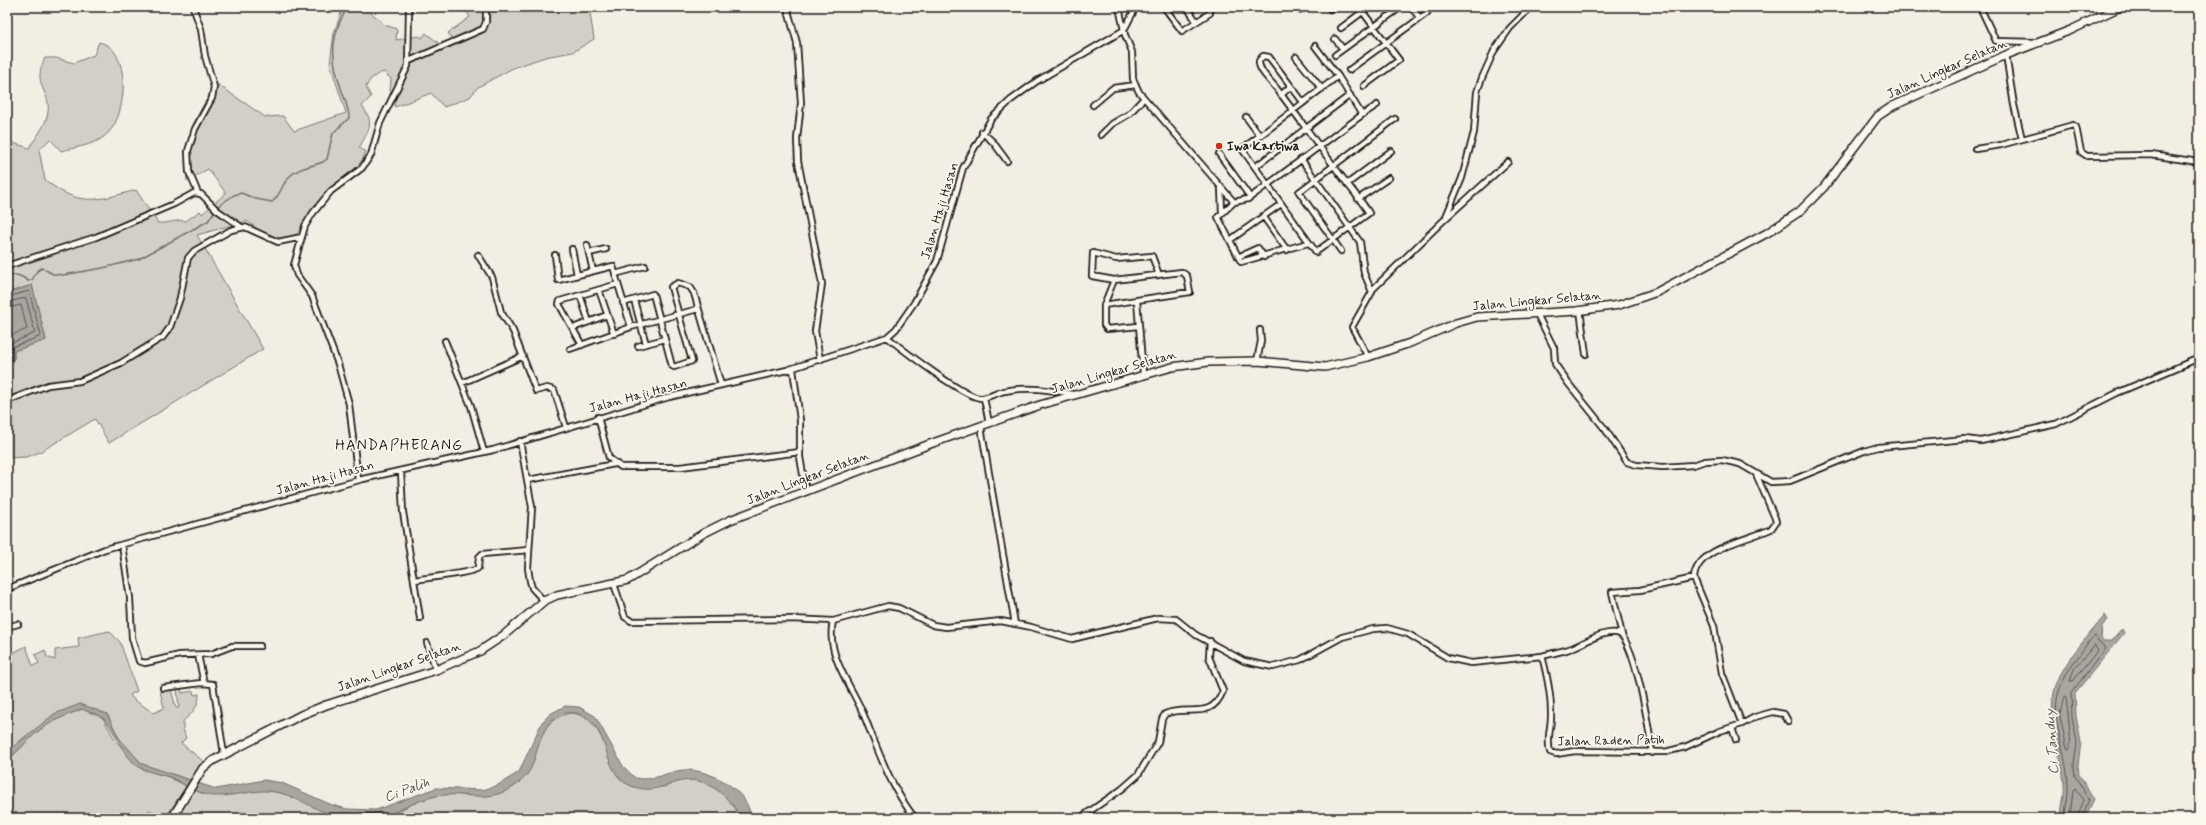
<svg xmlns="http://www.w3.org/2000/svg" width="2206" height="825" font-family="Mynerve,sans-serif">
<style>
.green{fill:#d2cfc6;stroke:#777671}
.water{fill:#a9a6a0;stroke:#716f6b}
.lines{fill:none;stroke-linecap:round;stroke-linejoin:round}
.shore{stroke:#545351;stroke-width:1}
.stream{stroke:#716f6b;stroke-width:1.5}
.street-casing{stroke:#1c1c1c;stroke-width:8}
.secondary-casing{stroke:#1c1c1c;stroke-width:10}
.street{stroke:#fbf7ec;stroke-width:4.5}
.secondary{stroke:#fbf7ec;stroke-width:7}
.poi-dot{fill:#c8321e;stroke:#fbf7ec;stroke-width:1.5}
.labels{text-anchor:middle;dominant-baseline:central;stroke-width:3.5;stroke-linejoin:round;paint-order:stroke}
.street-label{font-size:13px;fill:#1c1c1c;stroke:#fbf7ec}
.poi-label{font-size:13px;font-weight:bold;fill:#1c1c1c;stroke:#fbf7ec;text-anchor:start}
.water-label{font-size:14px;font-style:italic;fill:#545351;stroke:#fbf7ec}
.quarter-label{font-size:15px;letter-spacing:1px;fill:#1c1c1c;stroke:#fbf7ec}
</style>
<rect width="100%" height="100%" fill="#f2eee4"/>
<filter id="ink" filterUnits="userSpaceOnUse"><feTurbulence type="fractalNoise" baseFrequency=".025" numOctaves="2"/><feDisplacementMap in="SourceGraphic" scale="8" xChannelSelector="R" yChannelSelector="G"/><feConvolveMatrix kernelMatrix="1 2 1 2 8 2 1 2 1" color-interpolation-filters="sRGB"/></filter>
<g filter="url(#ink)">
<path class="green" d="M 343,7 L 365,7 L 385,25 L 397,29 L 396,40 L 419,36 L 422,38 L 426,33 L 446,49 L 455,44 L 448,33 L 470,17 L 463,7 L 589,7 L 594,39 L 573,52 L 545,57 L 513,68 L 478,87 L 470,97 L 444,107 L 431,93 L 395,107 L 390,90 L 391,79 L 384,72 C 375,75 370,78 366,87 L 371,97 L 362,106 C 376,124 368,131 359,148 L 366,152 C 359,172 339,179 325,195 C 318,202 299,234 294,236 C 277,244 259,230 247,221 L 197,235 L 263,349 L 109,443 L 95,419 L 40,452 L 26,457 L 7,458 L 7,361 L 14,359 L 14,351 L 46,340 L 32,285 L 7,293 L 7,136 L 10,142 L 29,148 C 36,137 46,126 48,112 C 51,91 31,85 45,58 L 56,58 L 74,63 L 94,55 L 99,42 C 132,48 127,114 109,132 C 98,145 77,147 61,151 L 50,139 L 39,150 L 45,180 C 79,207 96,201 136,190 L 158,223 C 168,224 177,219 186,221 L 200,211 L 202,214 L 226,193 L 208,169 L 187,181 C 183,140 194,117 217,84 L 265,117 L 283,116 L 294,131 L 346,113 L 330,64 L 334,33 Z
M 109,631 L 120,642 L 137,691 L 130,695 L 134,700 L 154,713 L 164,708 L 160,691 L 171,689 L 176,708 L 179,708 L 177,689 L 181,688 L 182,693 L 193,691 L 194,695 L 199,694 C 199,705 193,713 183,721 L 183,729 L 186,738 L 181,743 L 204,762 L 190,780 L 142,764 L 119,738 L 107,714 L 80,704 L 28,734 L 7,752 L 7,656 L 26,646 L 33,666 L 39,663 L 35,655 L 45,650 L 47,657 L 55,660 L 55,650 L 79,647 L 78,638 Z
M 82,709 L 103,718 L 115,740 L 141,769 L 169,777 L 186,786 L 166,817 L 149,810 L 141,818 L 7,818 L 7,760 C 18,752 25,743 35,734 C 48,722 65,716 82,709 Z
M 570,713 C 603,715 605,757 621,778 C 633,781 648,787 661,787 C 668,787 676,781 684,780 C 706,776 734,798 740,818 L 385,818 C 401,809 422,798 441,795 C 467,792 491,802 515,786 C 546,764 527,723 570,713 Z
M 194,790 C 222,802 243,788 270,791 C 296,794 319,810 343,818 L 176,818 Z"/>
<path class="water" d="M 32,285 L 46,340 L 14,351 L 14,359 L 7,361 L 7,293 Z
M 2105,615 L 2108,620 L 2102,626 L 2101,639 L 2104,641 L 2112,641 L 2122,629 L 2124,633 L 2075,693 L 2076,716 L 2081,742 L 2078,765 L 2079,775 L 2094,799 L 2085,818 L 2061,818 C 2061,807 2065,796 2064,785 C 2062,751 2045,719 2056,685 C 2065,659 2088,637 2105,615 Z
M 80,704 L 107,714 L 119,738 L 142,764 L 216,789 L 264,780 L 282,783 L 332,805 L 347,809 L 376,810 L 436,788 L 483,790 L 498,785 L 519,772 L 542,722 L 550,714 L 565,706 L 579,707 L 595,716 L 623,766 L 635,778 C 653,782 666,772 683,770 C 709,768 749,790 751,818 L 740,818 C 737,809 730,802 723,795 C 683,759 666,802 629,785 C 600,772 611,720 576,713 C 544,708 540,745 532,766 C 528,775 521,782 513,787 C 488,803 470,793 443,795 C 428,796 410,805 397,811 C 393,814 388,817 383,818 C 371,819 354,820 342,818 C 317,813 297,794 270,791 C 253,790 235,796 218,796 C 201,797 185,784 170,777 C 161,774 151,773 143,769 C 124,761 116,731 104,719 C 99,714 88,712 82,709 C 65,716 48,722 35,734 C 25,743 18,752 7,760 L 7,752 L 54,714 Z"/>
<g class="lines">
<path class="shore" d="M 7,297 L 29,291 L 41,336 L 12,347 L 10,356 L 7,357
M 7,302 L 26,298 L 35,333 L 7,345
M 7,308 L 21,305 L 27,329 L 7,337
M 2095,645 L 2098,650 L 2073,681 L 2070,681 L 2074,669 Z
M 2064,697 L 2066,698 C 2067,708 2073,745 2069,750 L 2067,749 L 2060,716 Z
M 342,818 L 343,813 L 361,815 L 382,812 L 384,818
M 2065,818 C 2065,807 2069,795 2068,785 C 2065,731 2038,707 2078,657 C 2083,650 2089,640 2095,636 L 2099,642 L 2106,648 L 2071,693 L 2072,717 L 2077,742 L 2074,765 L 2075,776 L 2089,799 L 2082,818
M 2070,818 L 2073,790 L 2075,788 L 2084,800 L 2077,818"/>
<path class="stream" d="M 7,276 C 14,273 23,276 28,281 L 32,280 L 37,271 L 42,268 L 53,274 L 63,275 L 103,268 L 139,259 L 208,221 L 218,206 L 234,195 L 241,193 L 256,199 L 272,202 C 280,196 280,189 286,181 C 294,168 310,167 323,162 L 327,159 L 333,133 L 349,118 C 349,107 343,96 340,85 C 330,57 331,32 348,7"/>
<defs>
<path id="street" d="M 193,7 L 201,29 L 205,56 L 214,87 L 212,98 L 195,129 L 188,151 L 189,172 L 198,193
M 787,7 L 797,43 L 801,103 L 797,139 L 798,161 L 822,284 L 815,331 L 820,360
M 1119,7 L 1125,35 L 1132,52 L 1133,79 L 1139,92 L 1234,202 L 1248,199 L 1362,115 L 1338,76 L 1315,46
M 1164,7 L 1182,31 L 1210,13 L 1209,7
M 1187,7 L 1196,21
M 1359,7 L 1399,60 L 1364,86
M 1411,7 L 1420,18
M 1980,7 L 1996,41 L 2035,42
M 1330,9 L 1333,7
M 1299,10 L 1304,7
M 1341,28 L 1369,7
M 1335,39 L 1343,49
M 1335,55 L 1401,7
M 2006,55 L 2014,105 L 2022,139
M 1296,57 L 1322,89
M 409,61 L 483,29 L 486,22 L 486,7
M 1349,70 L 1427,13
M 1281,95 L 1291,86
M 1303,102 L 1269,57 L 1263,56 L 1259,61 C 1258,71 1272,82 1277,89 C 1296,114 1315,141 1334,166 C 1345,182 1359,197 1369,213 L 1316,252 L 1242,149 L 1243,148 C 1275,125 1307,100 1338,76
M 1093,105 L 1113,88 L 1136,85
M 1362,115 L 1377,105
M 1246,117 L 1260,136
M 982,132 L 993,142 L 1007,161
M 1101,135 L 1112,124 L 1129,114 L 1144,98
M 1975,149 L 2001,145 L 2073,125 L 2076,127 L 2081,152 L 2087,156 L 2151,155 L 2199,162
M 1219,154 L 1250,197
M 1301,159 L 1360,242 L 1364,273 L 1372,292 L 1352,327 L 1368,357
M 1255,167 L 1350,95
M 1347,184 L 1391,151
M 1221,187 L 1222,213
M 1358,199 L 1389,178
M 1234,202 L 1218,217 L 1241,262 L 1308,243
M 1263,216 L 1287,250
M 1446,218 L 1508,162
M 1230,240 L 1281,204
M 587,245 L 593,271
M 572,249 L 577,275
M 1341,251 L 1299,192 L 1395,119
M 589,253 L 606,249
M 478,255 L 492,277 L 501,312 L 513,331 L 536,391 L 547,388 L 554,390 L 566,427
M 555,255 L 558,280 L 613,266 L 618,284
M 1238,257 L 1258,248 L 1264,257
M 7,266 L 96,237 L 174,204 L 194,193 L 201,194 L 217,210 L 240,226
M 1182,272 L 1187,276 L 1190,292 L 1104,305 L 1114,280 Z
M 615,274 L 645,266
M 1114,280 L 1092,276 L 1093,253 L 1116,259 L 1152,256 L 1159,275
M 599,290 L 614,334
M 1372,290 L 1445,219 L 1462,178 L 1474,132 L 1477,92 L 1482,78 L 1494,51 L 1510,28 L 1531,7
M 580,295 L 589,322
M 634,300 L 646,344
M 1137,301 L 1143,374
M 623,303 L 653,294 L 672,366 L 674,367 L 692,361 L 671,287 L 678,283 L 690,287 L 694,293 L 721,385
M 1104,305 L 1104,325 L 1107,329 L 1139,326
M 1580,310 L 1586,354
M 1537,314 L 1554,348 L 1555,364 L 1568,383 L 1605,429 L 1627,462 L 1636,465 L 1663,467 L 1693,465 L 1705,461 L 1722,460 L 1740,464 L 1771,482 L 1790,481 L 1864,451 L 1878,447 L 1965,439 L 1981,441 L 2056,424 L 2117,393 L 2199,358
M 631,327 L 698,309
M 573,328 L 607,315
M 887,337 C 902,349 967,400 982,398 C 990,397 998,392 1005,391 C 1027,386 1051,390 1073,394
M 445,341 L 471,406 L 484,452
M 638,346 L 665,339
M 570,349 L 631,327 L 618,284 L 560,301 L 559,304 L 582,345
M 1257,361 L 1261,341 L 1260,330
M 793,369 L 800,420 L 800,457 L 806,492
M 462,383 L 523,356
M 984,398 L 989,423
M 7,401 L 48,385 L 80,381 L 121,363 L 163,337 L 170,327 L 180,298 L 188,258 L 194,251 L 231,230 L 245,227 L 278,242 L 302,237
M 598,417 L 609,458 L 621,467 L 680,467 L 800,452
M 981,427 L 1015,624
M 520,441 L 532,507 L 528,568 L 530,581 L 532,588 L 544,601
M 401,471 L 403,512 L 420,618
M 358,480 L 349,404 L 338,364 L 312,296 L 297,275 L 294,265 L 305,226 L 313,213 L 331,191 L 362,168 L 371,155 L 380,123 L 408,66 L 409,7
M 528,480 L 615,464
M 122,545 L 130,598 L 132,638 L 139,661 L 145,663 L 180,655 L 211,654 L 232,646 L 260,646
M 1694,578 C 1696,548 1748,540 1771,529 L 1776,522 L 1775,518 L 1756,474
M 414,580 C 424,578 474,573 478,568 L 479,557 L 482,554 L 529,550
M 614,584 L 625,617 L 631,621 L 792,619 L 833,621 C 825,656 853,687 865,718 C 879,753 891,788 915,818
M 7,589 L 105,549 L 363,479 L 493,450 L 669,397 L 787,370 L 887,337 L 896,329 L 914,303 L 937,261 L 963,168 L 991,119 L 1011,100 L 1037,81 L 1124,30 L 1136,7
M 833,621 L 888,606 L 899,608 L 933,625 L 946,627 L 1001,621 L 1031,627 L 1072,639 L 1158,618 L 1176,619 L 1196,635 L 1244,661 L 1273,667 L 1300,660 L 1342,637 L 1373,629 L 1387,628 L 1408,634 L 1448,658 L 1471,663 L 1542,656 C 1547,675 1551,693 1551,712 C 1552,726 1546,738 1550,752 L 1556,754 L 1575,751 L 1665,752 L 1685,747 L 1720,731 L 1742,724 L 1755,717 L 1773,712 L 1784,714 L 1788,721
M 7,627 L 18,624
M 1622,635 L 1612,592 L 1640,590 L 1694,578 L 1714,626 L 1722,673 L 1742,724
M 427,643 L 436,670
M 198,655 L 204,683
M 1542,656 C 1550,654 1558,652 1566,650 C 1581,646 1601,630 1617,633 C 1635,635 1650,736 1652,753
M 163,688 L 201,683 L 213,684 L 224,754
M 1732,728 L 1736,740
M 1080,818 L 1122,789 L 1138,775 L 1158,742 L 1162,719 L 1165,714 C 1188,704 1211,722 1223,691 L 1209,657 L 1210,641"/>
<path id="secondary" d="M 172,818 L 203,768 L 214,760 L 301,715 L 326,705 L 436,670 L 480,651 L 504,635 L 544,601 L 557,595 L 628,580 L 704,533 L 730,520 L 930,444 L 1040,405 L 1172,367 L 1208,362 L 1257,361 L 1325,367 L 1368,357 L 1410,343 L 1456,323 L 1477,317 L 1577,311 L 1619,305 L 1657,292 L 1767,233 L 1799,212 L 1824,187 L 1878,116 L 1893,106 L 2006,55 L 2071,30 L 2120,7"/>
</defs>
<use href="#street" class="street-casing"/>
<use href="#secondary" class="secondary-casing"/>
<use href="#street" class="street"/>
<use href="#secondary" class="secondary"/>
</g>
</g>
<circle class="poi-dot" cx="1219" cy="146" r="4"/>
<g class="labels">
<g class="street-label">
<text transform="translate(1947 69) rotate(-24)">Jalan Lingkar Selatan</text>
<text transform="translate(940 211) rotate(-73)">Jalan Haji Hasan</text>
<text transform="translate(1537 301) rotate(-5)">Jalan Lingkar Selatan</text>
<text transform="translate(1114 372) rotate(-16)">Jalan Lingkar Selatan</text>
<text transform="translate(638 396) rotate(-15)">Jalan Haji Hasan</text>
<text transform="translate(325 478) rotate(-15)">Jalan Haji Hasan</text>
<text transform="translate(808 478) rotate(-21)">Jalan Lingkar Selatan</text>
<text transform="translate(399 667) rotate(-19)">Jalan Lingkar Selatan</text>
<text transform="translate(1611 741) rotate(-1)">Jalan Raden Patih</text>
</g>
<g class="poi-label">
<text x="1227" y="146">Iwa Kartiwa</text>
</g>
<g class="water-label">
<text transform="translate(2052 742) rotate(-94)">Ci Tanduy</text>
<text transform="translate(407 790) rotate(-20)">Ci Palih</text>
</g>
<g class="quarter-label">
<text x="399" y="446">HANDAPHERANG</text>
</g>
</g>
<rect width="2206" height="825" fill="none" stroke="#fbf7ec" stroke-width="24"/>
<rect x="12" y="12" width="2182" height="801" fill="none" stroke="#1c1c1c" stroke-width="1.5" filter="url(#ink)"/>
</svg>
